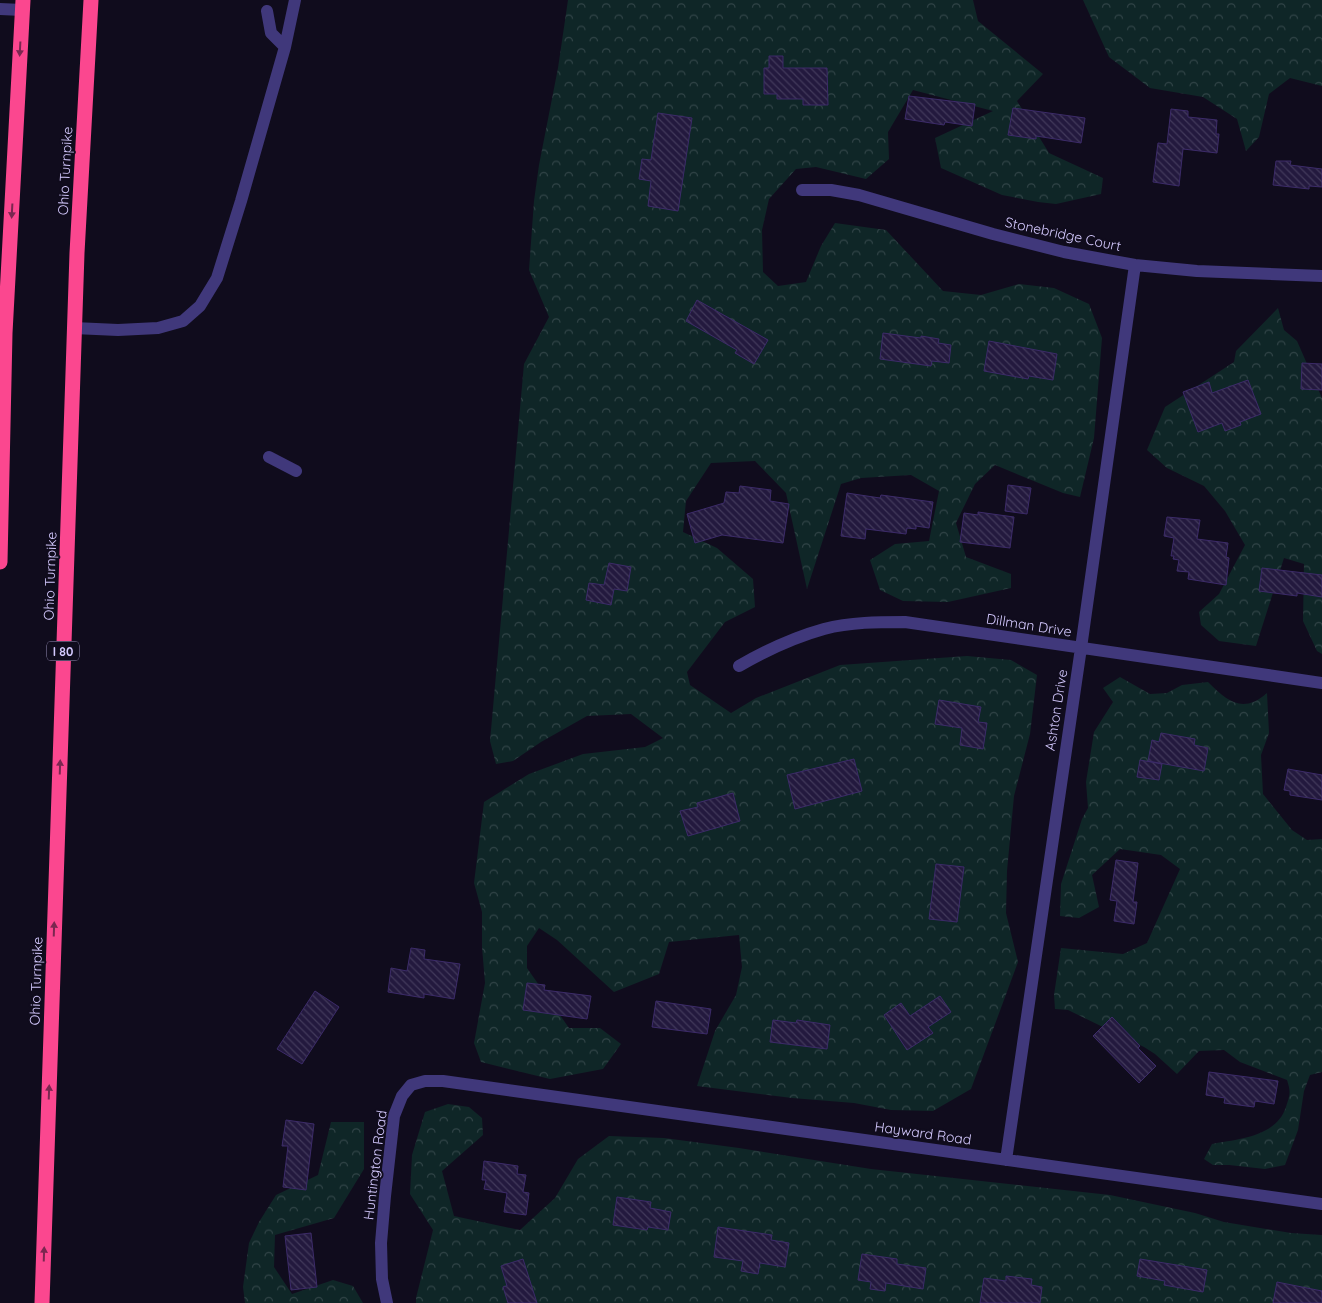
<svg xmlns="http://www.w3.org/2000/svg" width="1322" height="1303" font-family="Quicksand,sans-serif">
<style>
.forest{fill:url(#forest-crowns)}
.building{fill:url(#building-back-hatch);stroke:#3c2b69}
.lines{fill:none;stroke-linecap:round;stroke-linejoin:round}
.minor{stroke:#40387b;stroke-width:12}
.highway{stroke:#fb478f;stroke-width:15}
.oneway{fill:#7a2750}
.labels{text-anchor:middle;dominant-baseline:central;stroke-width:4;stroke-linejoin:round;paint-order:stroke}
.shield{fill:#100c1d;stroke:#9990ba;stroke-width:1}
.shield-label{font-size:12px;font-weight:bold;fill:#d4c9fe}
.street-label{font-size:14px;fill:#d4c9fe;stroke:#100c1d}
</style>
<defs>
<pattern id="forest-crowns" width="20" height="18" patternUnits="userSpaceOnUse" patternTransform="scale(1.25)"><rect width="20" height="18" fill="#0f2627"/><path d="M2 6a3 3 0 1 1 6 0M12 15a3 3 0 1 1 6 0" fill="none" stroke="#314447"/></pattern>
<pattern id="building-back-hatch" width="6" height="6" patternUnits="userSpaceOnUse" patternTransform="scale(1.25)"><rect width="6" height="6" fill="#23193e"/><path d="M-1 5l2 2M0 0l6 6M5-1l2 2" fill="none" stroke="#42395b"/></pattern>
</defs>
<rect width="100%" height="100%" fill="#100c1d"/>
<path class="forest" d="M 568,0 L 973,0 L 978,21 L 1043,74 L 1017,101 L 1049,153 L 1103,178 L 1101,194 L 1056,204 L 1038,202 L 1002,195 L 941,168 L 935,138 L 993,111 L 913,90 L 888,132 L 889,159 L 866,179 L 816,167 L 796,169 L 769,199 L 762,230 L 763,272 L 778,286 L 806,282 L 821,246 L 835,223 L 886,230 L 943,291 L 981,295 L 1019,284 L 1054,288 L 1089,304 L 1102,338 L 1094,438 L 1080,497 L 1063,493 L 995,465 L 975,484 L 956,523 L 966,557 L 1011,574 L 1011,588 L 948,602 L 903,601 L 880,590 L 870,560 L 895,544 L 929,541 L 939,491 L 911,475 L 861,478 L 841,484 L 807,589 L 786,493 L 755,461 L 711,463 L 686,501 L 683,532 L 717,548 L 753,579 L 755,607 L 725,622 L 687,672 L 690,685 L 731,713 L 756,698 L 840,665 L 967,656 L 1011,660 L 1037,675 L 1030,734 L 1014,796 L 1007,871 L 1006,913 L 1018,962 L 971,1089 L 933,1111 L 891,1110 L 854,1103 L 792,1098 L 697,1086 L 715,1031 L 736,995 L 742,967 L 739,935 L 669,942 L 659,974 L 614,992 L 557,940 L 539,928 L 527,946 L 527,968 L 569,1028 L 600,1028 L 621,1044 L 603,1069 L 550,1079 L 481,1062 L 474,1043 L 485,983 L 482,947 L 482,912 L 474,883 L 484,802 L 529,774 L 583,754 L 645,747 L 663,738 L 631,714 L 587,716 L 541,742 L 513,761 L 496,764 L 490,741 L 524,364 L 549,317 L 529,270 L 534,201 L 539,165 L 558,68 Z
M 1083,0 L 1322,0 L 1322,86 L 1290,78 L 1269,94 L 1259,137 L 1246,151 L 1237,119 L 1203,97 L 1150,88 L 1109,57 Z
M 1278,308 L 1284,330 L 1297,341 L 1322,398 L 1322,654 L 1317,651 L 1303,621 L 1304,564 L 1284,558 L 1256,646 L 1219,641 L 1201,625 L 1199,612 L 1219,594 L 1245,545 L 1225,511 L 1204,486 L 1167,468 L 1147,450 L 1165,407 L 1234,362 L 1236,351 Z
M 1120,677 L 1150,694 L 1167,693 L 1182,685 L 1208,682 C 1228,702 1243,714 1267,693 L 1269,733 L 1261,755 L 1263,794 L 1292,830 L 1307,840 L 1322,839 L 1322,1072 L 1310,1075 L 1304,1091 L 1298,1130 L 1285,1165 L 1265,1169 L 1229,1165 L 1213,1165 L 1204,1159 L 1212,1144 C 1239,1139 1276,1137 1286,1107 C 1290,1095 1291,1092 1287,1080 L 1240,1062 L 1224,1050 L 1199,1051 L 1177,1074 L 1155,1054 L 1144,1047 L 1068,1010 L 1055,1009 L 1054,995 L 1061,948 L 1123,954 L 1147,943 L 1180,869 L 1161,855 L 1120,849 L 1092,875 L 1099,907 L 1079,918 L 1060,916 L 1061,884 L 1082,819 L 1088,808 L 1086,782 L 1094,732 L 1113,702 L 1103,688 Z
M 448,1104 L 469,1107 L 482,1118 L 483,1135 L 442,1171 L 454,1216 L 520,1230 L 555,1198 L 578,1159 L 609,1136 L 664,1138 L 739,1148 L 871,1169 L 1110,1195 L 1195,1213 L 1224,1222 L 1291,1233 L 1322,1235 L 1322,1303 L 416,1303 L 416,1298 L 433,1230 L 410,1194 L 412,1155 L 425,1112 Z
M 331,1122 L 364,1122 L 364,1169 L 334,1218 L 275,1235 L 274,1267 L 292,1294 L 333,1280 L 353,1286 L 363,1303 L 245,1303 L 243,1287 L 249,1243 L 259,1222 L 276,1195 L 318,1175 Z"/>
<path class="building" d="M 769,56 L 783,56 L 783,68 L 827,68 L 828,105 L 803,105 L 803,99 L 777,99 L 777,94 L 764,94 L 764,68 L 769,68 Z
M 909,96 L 975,104 L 972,126 L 945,122 L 944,125 L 905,119 Z
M 1013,108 L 1085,118 L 1081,143 L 1036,136 L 1036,139 L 1008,135 Z
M 1171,109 L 1188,111 L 1188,117 L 1217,120 L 1216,134 L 1219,134 L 1217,153 L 1183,149 L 1179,186 L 1153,182 L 1158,143 L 1167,144 Z
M 658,113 L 692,118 L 678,211 L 648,206 L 651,181 L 639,179 L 642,159 L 651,160 Z
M 1276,161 L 1291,161 L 1290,165 L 1322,169 L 1322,187 L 1309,186 L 1309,189 L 1273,185 Z
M 697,300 L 768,340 L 754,364 L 735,353 L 737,350 L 686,321 Z
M 883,333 L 921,338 L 921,336 L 939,339 L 938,343 L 951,345 L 949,363 L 932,361 L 931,366 L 880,359 Z
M 989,341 L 1057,354 L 1053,380 L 1029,376 L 1028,379 L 984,371 Z
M 1302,363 L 1322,364 L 1322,390 L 1301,389 Z
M 1248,380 L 1261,414 L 1240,422 L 1241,425 L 1225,431 L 1222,423 L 1198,432 L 1183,392 L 1209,382 L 1212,393 Z
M 1008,485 L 1031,488 L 1027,514 L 1005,511 Z
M 740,486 L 771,490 L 770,501 L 789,504 L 783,543 L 722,535 L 695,543 L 687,514 L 724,503 L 726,492 L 739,493 Z
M 847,493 L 880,498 L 881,495 L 933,502 L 929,528 L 916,526 L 916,529 L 907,528 L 906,534 L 866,529 L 865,539 L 841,536 Z
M 978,512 L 1014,517 L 1010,548 L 960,542 L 964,513 L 978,515 Z
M 1167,517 L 1200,520 L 1197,539 L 1228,543 L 1226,557 L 1229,558 L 1226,585 L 1188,579 L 1189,572 L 1177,571 L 1179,560 L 1173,559 L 1174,556 L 1171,556 L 1174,538 L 1164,536 Z
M 609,563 L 631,567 L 627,591 L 614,589 L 611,605 L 586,600 L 589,583 L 604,585 Z
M 1262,568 L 1322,575 L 1322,597 L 1297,593 L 1297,596 L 1259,591 Z
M 939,700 L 981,707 L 978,722 L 987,723 L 983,749 L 960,745 L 962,728 L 935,724 Z
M 1161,733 L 1195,739 L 1194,745 L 1208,748 L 1204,771 L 1148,761 L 1152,740 L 1159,742 Z
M 854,759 L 862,791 L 795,809 L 787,775 Z
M 1140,760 L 1162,764 L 1159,780 L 1137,777 Z
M 1288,769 L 1322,775 L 1322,800 L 1290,795 L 1290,791 L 1284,790 Z
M 733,793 L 740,821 L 688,836 L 680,811 L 698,807 L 697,803 Z
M 1116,860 L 1138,863 L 1133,902 L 1137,902 L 1134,924 L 1114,921 L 1117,901 L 1110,900 Z
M 936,864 L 964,867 L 957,922 L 929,919 Z
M 411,948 L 425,950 L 424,959 L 460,964 L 454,999 L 424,994 L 424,998 L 388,992 L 391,968 L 407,971 Z
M 527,983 L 545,985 L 544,990 L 591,996 L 587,1019 L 523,1010 Z
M 315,991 L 339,1007 L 302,1064 L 277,1049 Z
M 940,996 L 951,1012 L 928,1027 L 933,1033 L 907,1050 L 884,1015 L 901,1003 L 910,1016 Z
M 656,1001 L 711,1009 L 707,1034 L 652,1027 Z
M 1112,1017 L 1140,1046 L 1138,1048 L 1156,1066 L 1139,1083 L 1093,1036 Z
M 773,1020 L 796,1023 L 797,1020 L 830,1025 L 827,1049 L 770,1042 Z
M 1209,1072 L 1278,1081 L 1274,1104 L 1255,1101 L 1254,1107 L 1224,1103 L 1225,1098 L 1206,1095 Z
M 286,1120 L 314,1124 L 306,1190 L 283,1187 L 288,1146 L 282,1146 Z
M 484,1161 L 518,1166 L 517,1174 L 526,1175 L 523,1192 L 529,1193 L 526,1215 L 504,1212 L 507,1193 L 484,1189 L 486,1180 L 482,1180 Z
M 617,1197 L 651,1202 L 650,1208 L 671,1212 L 668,1230 L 648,1227 L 647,1230 L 613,1225 Z
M 718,1227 L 772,1235 L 771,1240 L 789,1243 L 785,1267 L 760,1263 L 758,1274 L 741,1271 L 743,1261 L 714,1257 Z
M 311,1233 L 317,1287 L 291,1290 L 285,1236 Z
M 862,1254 L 897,1259 L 897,1264 L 926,1268 L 923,1289 L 886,1283 L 885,1291 L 870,1289 L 871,1282 L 858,1280 Z
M 523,1259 L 537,1303 L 508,1303 L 503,1287 L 507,1286 L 501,1266 Z
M 1140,1259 L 1207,1270 L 1203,1292 L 1164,1285 L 1165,1281 L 1137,1276 Z
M 1006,1276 L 1032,1279 L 1031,1285 L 1042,1287 L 1040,1303 L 980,1303 L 984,1278 L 1006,1281 Z
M 1277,1282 L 1322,1291 L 1322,1303 L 1273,1303 Z"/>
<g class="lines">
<path class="minor" d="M 0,9 L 22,10
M 267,11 L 271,33 L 285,47
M 802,190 L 831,190 L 859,195 L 993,234 L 1064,252 L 1135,265 L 1197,271 L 1322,276
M 74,328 L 118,330 L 158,328 L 183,321 L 200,306 L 217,278 L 241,201 L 285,47 L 295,0
M 269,457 L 296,471
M 739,666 C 765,651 795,637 824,629 C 851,622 878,622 905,622 L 1322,683
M 1006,1160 L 1081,648 L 1135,265
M 387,1303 L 382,1279 L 381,1243 L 385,1196 L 394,1116 L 402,1096 L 411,1085 L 425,1081 L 443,1081 L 1322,1204"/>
<path class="highway" d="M 0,562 L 5,333 L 23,0
M 42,1303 L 77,253 L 91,0"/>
</g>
<defs><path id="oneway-solid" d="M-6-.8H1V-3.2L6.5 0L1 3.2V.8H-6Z" transform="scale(1.25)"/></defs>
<g class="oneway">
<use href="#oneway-solid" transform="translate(20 49) rotate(93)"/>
<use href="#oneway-solid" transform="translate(12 211) rotate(93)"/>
<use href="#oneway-solid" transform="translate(60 767) rotate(-88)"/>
<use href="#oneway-solid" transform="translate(54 929) rotate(-88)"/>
<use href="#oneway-solid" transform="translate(49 1092) rotate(-88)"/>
<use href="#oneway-solid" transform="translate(44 1254) rotate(-88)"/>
</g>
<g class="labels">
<rect class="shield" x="47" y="641.5" width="32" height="19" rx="4"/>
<g class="shield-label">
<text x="63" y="651">I 80</text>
</g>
<g class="street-label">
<text transform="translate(65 171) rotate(-87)">Ohio Turnpike</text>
<text transform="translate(1063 234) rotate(12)">Stonebridge Court</text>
<text transform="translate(50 576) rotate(-88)">Ohio Turnpike</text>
<text transform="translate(1029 625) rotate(9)">Dillman Drive</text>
<text transform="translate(1056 710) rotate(-81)">Ashton Drive</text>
<text transform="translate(36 981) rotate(-88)">Ohio Turnpike</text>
<text transform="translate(923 1133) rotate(8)">Hayward Road</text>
<text transform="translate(375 1165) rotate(-83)">Huntington Road</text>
</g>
</g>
</svg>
